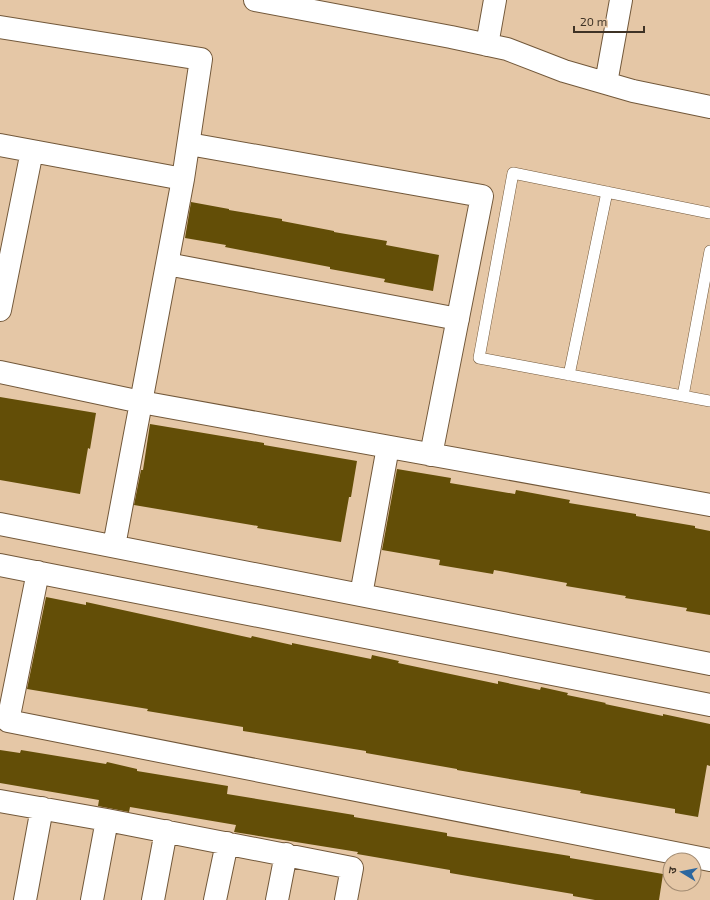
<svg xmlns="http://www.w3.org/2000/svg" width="710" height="900" font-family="'Exo 2','Noto Sans Devanagari',sans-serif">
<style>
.building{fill:#634e07}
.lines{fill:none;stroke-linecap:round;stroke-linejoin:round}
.service-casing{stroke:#72583a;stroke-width:12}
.minor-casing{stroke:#72583a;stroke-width:24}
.service{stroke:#fff;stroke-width:11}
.minor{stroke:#fff;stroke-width:22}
</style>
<rect width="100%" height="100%" fill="#e5c7a6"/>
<path class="building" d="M 191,202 L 229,209 L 229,210 L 282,219 L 282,221 L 334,231 L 334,232 L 387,241 L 386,245 L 439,255 L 433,291 L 384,282 L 385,279 L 330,269 L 330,267 L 225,247 L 226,245 L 185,238 Z
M 0,397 L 96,413 L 90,449 L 88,448 L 80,494 L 0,480 Z
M 150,424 L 264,443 L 264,445 L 357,461 L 351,497 L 349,497 L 341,542 L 257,528 L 258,526 L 134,505 L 141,470 L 143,470 Z
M 397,469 L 451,478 L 450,483 L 515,494 L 516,490 L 570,500 L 569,503 L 636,514 L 636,516 L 695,526 L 695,528 L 710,531 L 710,615 L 686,611 L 687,608 L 625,598 L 626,596 L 566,586 L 567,583 L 494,570 L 493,574 L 439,565 L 440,560 L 382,550 Z
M 46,597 L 86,605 L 86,602 L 251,638 L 252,636 L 292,645 L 292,643 L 371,659 L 372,655 L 399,661 L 398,663 L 498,684 L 498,681 L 540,690 L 541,687 L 568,693 L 567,695 L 606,703 L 605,704 L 663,716 L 663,714 L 710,724 L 710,766 L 707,765 L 698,817 L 675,813 L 675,809 L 580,793 L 581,791 L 457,770 L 457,769 L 366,753 L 366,751 L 243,731 L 243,727 L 147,711 L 148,709 L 27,689 Z
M 0,750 L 20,753 L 21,750 L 106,764 L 107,762 L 137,769 L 137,771 L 228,786 L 227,794 L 354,815 L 354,817 L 447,833 L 447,836 L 570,856 L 570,858 L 663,874 L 659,900 L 595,900 L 573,896 L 573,894 L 450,873 L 450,870 L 357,854 L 358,852 L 234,832 L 236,825 L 130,807 L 129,812 L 98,806 L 99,800 L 0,783 Z"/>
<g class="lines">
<defs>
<path id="service" d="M 710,213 L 513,173 L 479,358 L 710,401
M 569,375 L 607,192
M 683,396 L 710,251"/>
<path id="minor" d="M 255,0 L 451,37 L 507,49 L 564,71 L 633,91 L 710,107
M 0,27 L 201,59 L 183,179
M 487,45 L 495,0
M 606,83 L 621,0
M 189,144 L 482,196 L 431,455
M 0,145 L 183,179 L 114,546
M 167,264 L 458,319
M 0,310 L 32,151
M 0,372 L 141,402 L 710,505
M 0,524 L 710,664
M 0,565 L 710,705
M 38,572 L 8,721 L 710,860
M 361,595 L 388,447
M 0,801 L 107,820 L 352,868 L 346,900
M 25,900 L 42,808
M 92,900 L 107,820
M 153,900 L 166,831
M 215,900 L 227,843
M 277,900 L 286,854"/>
</defs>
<use href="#service" class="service-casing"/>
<use href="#minor" class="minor-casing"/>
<use href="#service" class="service"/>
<use href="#minor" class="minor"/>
</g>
<g transform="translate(682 872) rotate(280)"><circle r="19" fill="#e5c7a6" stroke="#a28b72"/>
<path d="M0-3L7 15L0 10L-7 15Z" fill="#2c679f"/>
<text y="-6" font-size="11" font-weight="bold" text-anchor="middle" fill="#3e3225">उ</text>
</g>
<path d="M574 26v6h70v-6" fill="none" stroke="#3e3225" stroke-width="2"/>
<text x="580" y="26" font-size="12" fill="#3e3225" stroke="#e5c7a6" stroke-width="3" paint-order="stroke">20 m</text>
</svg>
